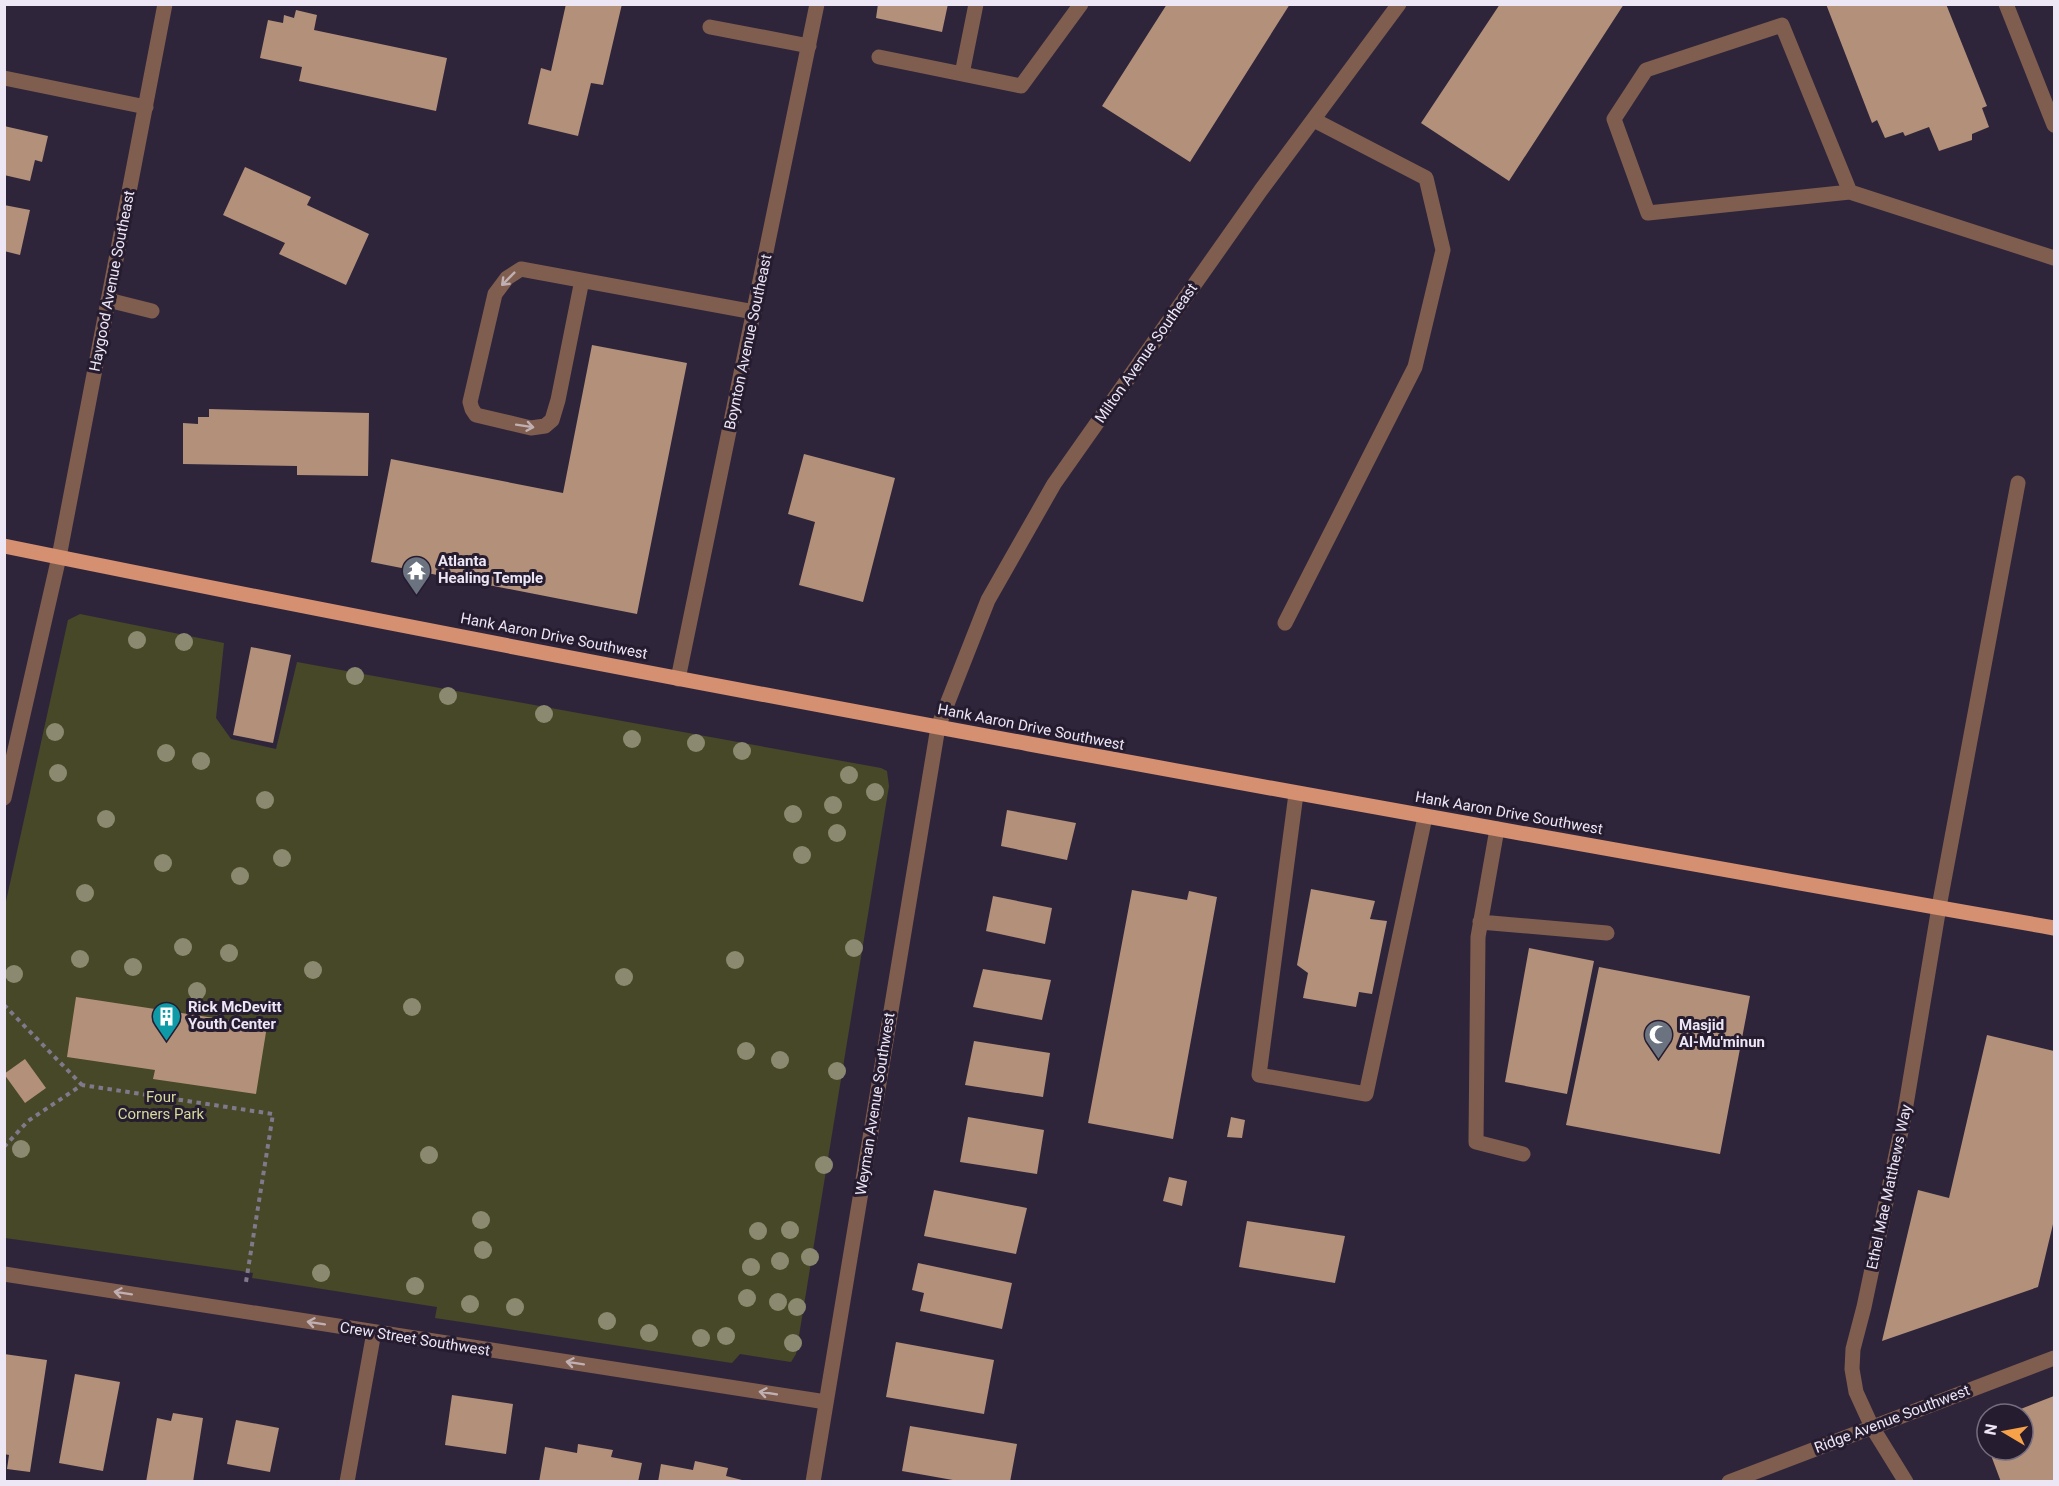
<svg xmlns="http://www.w3.org/2000/svg" width="2059" height="1486" font-family="Roboto,sans-serif">
<style>
.green{fill:#474828}
.building{fill:#b3907a}
.lines{fill:none;stroke-linecap:round;stroke-linejoin:round}
.path{stroke:#80788b;stroke-width:4;stroke-dasharray:4.5 4.5;stroke-linecap:butt}
.minor{stroke:#805e4f;stroke-width:15}
.major{stroke:#d58f71;stroke-width:15}
.tree{fill:#8b8970}
.oneway{stroke:#c1b0b3}
.labels{text-anchor:middle;dominant-baseline:central;stroke-width:6;stroke-linejoin:round;paint-order:stroke}
.street-label{font-size:15px;fill:#ece6f5;stroke:#261c30}
.poi-label{font-size:15px;font-weight:bold;fill:#ece6f5;stroke:#261c30;text-anchor:start}
.park-label{font-size:15px;fill:#d6da9b;stroke:#261c30}
</style>
<rect width="100%" height="100%" fill="#2f253b"/>
<path class="green" d="M 80,614 L 224,643 L 216,718 L 231,739 L 276,749 L 297,662 L 881,768 L 887,771 L 889,786 L 796,1354 L 791,1362 L 740,1354 L 732,1363 L 435,1318 L 437,1307 L 252,1278 L 253,1273 L 241,1271 L 5,1238 L 5,906 L 68,620 Z"/>
<path class="building" d="M 566,4 L 622,4 L 603,85 L 591,83 L 578,136 L 528,124 L 541,68 L 551,71 Z
M 878,4 L 948,4 L 942,32 L 876,18 Z
M 1167,4 L 1290,4 L 1190,162 L 1102,106 Z
M 1500,4 L 1624,4 L 1509,181 L 1421,123 Z
M 1826,4 L 1946,4 L 1987,106 L 1982,108 L 1989,127 L 1972,134 L 1972,140 L 1939,151 L 1929,127 L 1905,136 L 1903,132 L 1885,138 L 1877,120 L 1872,123 Z
M 296,10 L 317,15 L 314,30 L 447,58 L 436,111 L 299,81 L 302,67 L 260,58 L 268,20 L 283,23 L 284,15 L 294,18 Z
M 4,126 L 48,136 L 42,162 L 35,160 L 30,181 L 4,175 Z
M 245,167 L 311,197 L 307,205 L 369,234 L 346,285 L 279,254 L 285,243 L 223,215 Z
M 4,205 L 30,210 L 20,255 L 4,251 Z
M 592,345 L 687,363 L 637,614 L 371,562 L 391,459 L 563,493 Z
M 209,409 L 369,413 L 368,476 L 297,475 L 297,466 L 183,464 L 183,423 L 198,424 L 198,417 L 209,417 Z
M 804,454 L 895,478 L 863,602 L 799,585 L 815,522 L 788,514 Z
M 251,647 L 291,655 L 273,743 L 233,735 Z
M 1007,810 L 1076,823 L 1067,860 L 1001,846 Z
M 1311,889 L 1375,901 L 1370,919 L 1387,921 L 1372,994 L 1359,992 L 1356,1007 L 1303,998 L 1308,973 L 1297,965 Z
M 1132,890 L 1187,900 L 1189,891 L 1217,897 L 1173,1139 L 1088,1123 Z
M 993,896 L 1052,908 L 1045,944 L 986,931 Z
M 1529,948 L 1594,961 L 1567,1094 L 1505,1082 Z
M 1599,967 L 1750,996 L 1720,1154 L 1566,1125 Z
M 983,969 L 1051,980 L 1042,1020 L 973,1007 Z
M 76,997 L 267,1026 L 256,1094 L 153,1079 L 155,1070 L 67,1057 Z
M 1987,1035 L 2054,1051 L 2054,1220 L 2038,1287 L 1882,1341 L 1918,1190 L 1949,1198 Z
M 974,1041 L 1050,1053 L 1043,1097 L 965,1085 Z
M 25,1059 L 46,1088 L 25,1103 L 4,1074 Z
M 968,1117 L 1044,1130 L 1037,1174 L 960,1162 Z
M 1231,1117 L 1245,1120 L 1242,1138 L 1227,1137 Z
M 1169,1177 L 1187,1181 L 1182,1206 L 1163,1201 Z
M 934,1190 L 1027,1208 L 1016,1254 L 924,1236 Z
M 1247,1221 L 1345,1236 L 1335,1283 L 1239,1267 Z
M 918,1263 L 1012,1283 L 1002,1329 L 920,1311 L 924,1293 L 912,1290 Z
M 896,1342 L 994,1360 L 984,1414 L 886,1397 Z
M 4,1354 L 47,1360 L 30,1472 L 7,1469 L 9,1455 L 4,1454 Z
M 75,1374 L 120,1382 L 103,1471 L 59,1463 Z
M 452,1395 L 513,1404 L 506,1454 L 445,1445 Z
M 2054,1396 L 2054,1482 L 2001,1482 L 1989,1450 L 2023,1450 L 2023,1414 L 2008,1414 Z
M 173,1413 L 203,1418 L 193,1482 L 146,1482 L 157,1418 L 171,1421 Z
M 236,1420 L 279,1428 L 270,1472 L 227,1464 Z
M 910,1426 L 1017,1444 L 1010,1482 L 964,1482 L 902,1471 Z
M 578,1444 L 613,1450 L 611,1457 L 642,1463 L 638,1482 L 539,1482 L 545,1447 L 577,1453 Z
M 695,1461 L 728,1468 L 726,1476 L 750,1482 L 658,1482 L 661,1464 L 693,1470 Z"/>
<g class="lines">
<path class="path" d="M 4,1005 L 82,1085
M 4,1147 L 28,1121 L 82,1085 L 273,1114 L 246,1282"/>
<path class="minor" d="M 2006,4 L 2054,125
M 710,27 L 809,46
M 879,57 L 1021,86 L 1081,4
M 962,74 L 976,4
M 4,78 L 146,107
M 1850,192 L 1648,213 L 1614,119 L 1646,70 L 1782,25 L 1850,192 L 2054,258
M 582,280 L 558,400 L 552,420 L 545,426 L 531,428 L 476,415 L 472,409 L 470,402 L 495,294 L 507,278 L 521,269 L 754,312
M 108,300 L 152,311
M 1285,623 L 1415,367 L 1443,250 L 1426,178 L 1314,120
M 678,679 L 817,4
M 1296,794 L 1259,1075 L 1366,1094 L 1425,817
M 4,798 L 59,557 L 165,4
M 1497,829 L 1478,937 L 1476,1142 L 1523,1154
M 1480,922 L 1607,933
M 4,1274 L 826,1402
M 347,1482 L 374,1332
M 813,1482 L 938,727 L 988,600 L 1054,484 L 1261,190 L 1399,4
M 1729,1482 L 2054,1358
M 1906,1482 L 1872,1427 L 1856,1392 L 1852,1369 L 1853,1349 L 1864,1307 L 1904,1117 L 1939,907 L 2018,483"/>
<path class="major" d="M 4,546 C 686,685 1370,807 2054,928"/>
</g>
<g class="tree">
<circle cx="137" cy="640" r="9"/>
<circle cx="184" cy="642" r="9"/>
<circle cx="355" cy="676" r="9"/>
<circle cx="448" cy="696" r="9"/>
<circle cx="544" cy="714" r="9"/>
<circle cx="55" cy="732" r="9"/>
<circle cx="632" cy="739" r="9"/>
<circle cx="696" cy="743" r="9"/>
<circle cx="742" cy="751" r="9"/>
<circle cx="166" cy="753" r="9"/>
<circle cx="201" cy="761" r="9"/>
<circle cx="58" cy="773" r="9"/>
<circle cx="849" cy="775" r="9"/>
<circle cx="875" cy="792" r="9"/>
<circle cx="265" cy="800" r="9"/>
<circle cx="833" cy="805" r="9"/>
<circle cx="793" cy="814" r="9"/>
<circle cx="106" cy="819" r="9"/>
<circle cx="837" cy="833" r="9"/>
<circle cx="802" cy="855" r="9"/>
<circle cx="282" cy="858" r="9"/>
<circle cx="163" cy="863" r="9"/>
<circle cx="240" cy="876" r="9"/>
<circle cx="85" cy="893" r="9"/>
<circle cx="183" cy="947" r="9"/>
<circle cx="854" cy="948" r="9"/>
<circle cx="229" cy="953" r="9"/>
<circle cx="80" cy="959" r="9"/>
<circle cx="735" cy="960" r="9"/>
<circle cx="133" cy="967" r="9"/>
<circle cx="313" cy="970" r="9"/>
<circle cx="14" cy="974" r="9"/>
<circle cx="624" cy="977" r="9"/>
<circle cx="197" cy="991" r="9"/>
<circle cx="412" cy="1007" r="9"/>
<circle cx="746" cy="1051" r="9"/>
<circle cx="780" cy="1060" r="9"/>
<circle cx="837" cy="1071" r="9"/>
<circle cx="21" cy="1149" r="9"/>
<circle cx="429" cy="1155" r="9"/>
<circle cx="824" cy="1165" r="9"/>
<circle cx="481" cy="1220" r="9"/>
<circle cx="790" cy="1230" r="9"/>
<circle cx="758" cy="1231" r="9"/>
<circle cx="483" cy="1250" r="9"/>
<circle cx="810" cy="1257" r="9"/>
<circle cx="780" cy="1261" r="9"/>
<circle cx="751" cy="1267" r="9"/>
<circle cx="321" cy="1273" r="9"/>
<circle cx="415" cy="1286" r="9"/>
<circle cx="747" cy="1298" r="9"/>
<circle cx="778" cy="1302" r="9"/>
<circle cx="470" cy="1304" r="9"/>
<circle cx="515" cy="1307" r="9"/>
<circle cx="797" cy="1307" r="9"/>
<circle cx="607" cy="1321" r="9"/>
<circle cx="649" cy="1333" r="9"/>
<circle cx="726" cy="1336" r="9"/>
<circle cx="701" cy="1338" r="9"/>
<circle cx="793" cy="1343" r="9"/>
</g>
<defs><path id="oneway-shaft" d="M-6 0H5M1.5-3L5.5 0L1.5 3" fill="none" stroke-width="1.6" stroke-linecap="round" stroke-linejoin="round" transform="scale(1.5)"/></defs>
<g class="oneway">
<use href="#oneway-shaft" transform="translate(508 279) rotate(135)"/>
<use href="#oneway-shaft" transform="translate(525 426) rotate(9)"/>
<use href="#oneway-shaft" transform="translate(123 1293) rotate(-171)"/>
<use href="#oneway-shaft" transform="translate(316 1323) rotate(-171)"/>
<use href="#oneway-shaft" transform="translate(575 1363) rotate(-171)"/>
<use href="#oneway-shaft" transform="translate(768 1393) rotate(-171)"/>
</g>
<defs>
<symbol id="temple-pin" viewBox="-11 -11 22 30"><path d="M0 17L-7.5 6A9.5 9.5 0 1 1 7.5 6Z" fill="#6b7280" stroke="#261c30"/><path d="M0-6L5-2H3V0L6.5 2.5H4V6H1.5V3h-3V6H-4V2.5H-6.5L-3 0V-2H-5Z" fill="#fff"/></symbol>
<symbol id="building-pin" viewBox="-11 -11 22 30"><path d="M0 17L-7.5 6A9.5 9.5 0 1 1 7.5 6Z" fill="#0f9aa8" stroke="#261c30"/><path d="M-4-6H4V6H1V3H-1V6H-4ZM-2.5-4.3h1.7v1.8h-1.7ZM.8-4.3h1.7v1.8H.8ZM-2.5-1h1.7V.8h-1.7ZM.8-1h1.7V.8H.8Z" fill="#fff"/></symbol>
<symbol id="mosque-pin" viewBox="-11 -11 22 30"><path d="M0 17L-7.5 6A9.5 9.5 0 1 1 7.5 6Z" fill="#6b7280" stroke="#261c30"/><path d="M3.5-4.9A6 6 0 1 0 3.5 4.9A5 5 0 1 1 3.5-4.9Z" fill="#fff"/></symbol>
</defs>
<g fill-rule="evenodd">
<use href="#temple-pin" x="400" y="554" width="33" height="45"/>
<use href="#building-pin" x="150" y="1000" width="33" height="45"/>
<use href="#mosque-pin" x="1642" y="1018" width="33" height="45"/>
</g>
<g class="labels">
<g class="street-label">
<text transform="translate(112 281) rotate(-79)">Haygood Avenue Southeast</text>
<text transform="translate(748 342) rotate(-78)">Boynton Avenue Southeast</text>
<text transform="translate(1146 353) rotate(-55)">Milton Avenue Southeast</text>
<text transform="translate(554 636) rotate(11)">Hank Aaron Drive Southwest</text>
<text transform="translate(1031 727) rotate(11)">Hank Aaron Drive Southwest</text>
<text transform="translate(1509 813) rotate(10)">Hank Aaron Drive Southwest</text>
<text transform="translate(875 1104) rotate(-81)">Weyman Avenue Southwest</text>
<text transform="translate(1889 1187) rotate(-78)">Ethel Mae Matthews Way</text>
<text transform="translate(415 1339) rotate(9)">Crew Street Southwest</text>
<text transform="translate(1892 1419) rotate(-21)">Ridge Avenue Southwest</text>
</g>
<g class="poi-label">
<text x="438" y="561">Atlanta<tspan x="438" dy="17">Healing Temple</tspan></text>
<text x="188" y="1007">Rick McDevitt<tspan x="188" dy="17">Youth Center</tspan></text>
<text x="1679" y="1025">Masjid<tspan x="1679" dy="17">Al-Mu'minun</tspan></text>
</g>
<g class="park-label">
<text x="161" y="1097">Four<tspan x="161" dy="17">Corners Park</tspan></text>
</g>
</g>
<rect width="2059" height="1486" fill="none" stroke="#ece6f5" stroke-width="12"/>
<g transform="translate(2005 1432) rotate(280)"><circle r="28" fill="#261c30" stroke="#756d7f" stroke-width="1.5"/>
<path d="M0-4.5L10 22L0 15L-10 22Z" fill="#f7a148"/>
<text y="-9" font-size="16" font-weight="bold" text-anchor="middle" fill="#ece6f5">N</text>
</g>
</svg>
